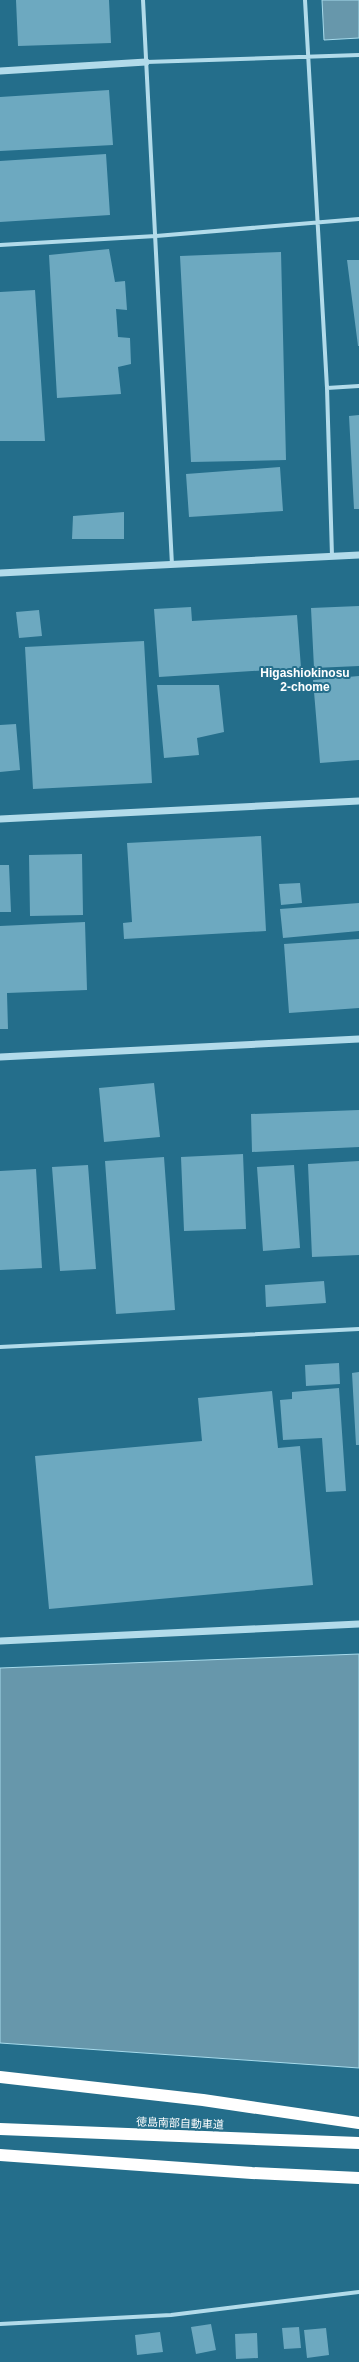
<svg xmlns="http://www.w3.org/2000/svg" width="359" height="2362" font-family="Arial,'Noto Sans JP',sans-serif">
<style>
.water{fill:#6797ab;stroke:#a6daeb}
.building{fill:#6da9c0}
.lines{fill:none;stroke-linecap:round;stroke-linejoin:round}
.minor{stroke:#b2dbea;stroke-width:4}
.tertiary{stroke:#b2dbea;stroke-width:7}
.motorway{stroke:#fff;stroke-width:12}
.labels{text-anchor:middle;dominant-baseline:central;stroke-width:4;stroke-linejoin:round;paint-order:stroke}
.street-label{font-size:11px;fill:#fff;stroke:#246e8b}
.neighbourhood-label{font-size:12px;font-weight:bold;fill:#fff;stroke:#246e8b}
</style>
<rect width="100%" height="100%" fill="#246e8b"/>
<path class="water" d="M 322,0 L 359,0 L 359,38 L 324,40 Z
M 359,1654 L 359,2068 L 0,2043 L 0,1668 Z"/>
<path class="building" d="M 16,0 L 109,0 L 111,43 L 18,46 Z
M 109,90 L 113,145 L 0,151 L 0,97 Z
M 106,154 L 110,215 L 0,222 L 0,161 Z
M 109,249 L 115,282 L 125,281 L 127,310 L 116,309 L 118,337 L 130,338 L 131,364 L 118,367 L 121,394 L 57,398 L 49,255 Z
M 281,252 L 286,460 L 191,462 L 180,256 Z
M 347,260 L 359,260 L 359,346 L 358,346 Z
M 35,290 L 45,441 L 0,441 L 0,292 Z
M 359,415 L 359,509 L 354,509 L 349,416 Z
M 280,467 L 283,511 L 189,517 L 186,474 Z
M 124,512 L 124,539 L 72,539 L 73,516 Z
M 359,606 L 359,666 L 314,668 L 311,608 Z
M 191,607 L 192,621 L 297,615 L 301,668 L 159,677 L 154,609 Z
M 39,610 L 42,636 L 19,638 L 16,612 Z
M 144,641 L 152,783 L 33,789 L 25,647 Z
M 359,676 L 359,760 L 320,763 L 313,680 Z
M 157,685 L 219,685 L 224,732 L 197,738 L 199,755 L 164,758 Z
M 16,724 L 20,770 L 0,772 L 0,725 Z
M 261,836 L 266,931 L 124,939 L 123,923 L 132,922 L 127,843 Z
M 82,854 L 83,915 L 30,916 L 29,855 Z
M 0,865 L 9,865 L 11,912 L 0,912 Z
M 300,883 L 302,903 L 281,905 L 279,884 Z
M 359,903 L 359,931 L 283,938 L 280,909 Z
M 85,922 L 87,990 L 7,993 L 8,1029 L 0,1029 L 0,926 Z
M 359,939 L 359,1008 L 289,1013 L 284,944 Z
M 154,1083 L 160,1137 L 104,1142 L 99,1088 Z
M 359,1110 L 359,1147 L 252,1152 L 251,1114 Z
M 243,1154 L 246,1229 L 184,1231 L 181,1157 Z
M 164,1157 L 175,1310 L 116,1314 L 105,1161 Z
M 359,1161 L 359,1255 L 312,1257 L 308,1164 Z
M 88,1165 L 96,1269 L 60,1271 L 52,1167 Z
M 294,1165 L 300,1248 L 263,1251 L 257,1167 Z
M 36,1169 L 42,1268 L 0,1270 L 0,1171 Z
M 324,1281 L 326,1303 L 266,1307 L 265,1285 Z
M 339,1363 L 340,1384 L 306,1386 L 305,1365 Z
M 359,1372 L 359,1445 L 356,1445 L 352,1373 Z
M 339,1388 L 346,1491 L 326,1492 L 322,1438 L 283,1440 L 280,1400 L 292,1399 L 292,1392 Z
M 272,1391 L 278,1448 L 300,1446 L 313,1585 L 49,1609 L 35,1456 L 202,1441 L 198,1398 Z
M 211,2324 L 216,2350 L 196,2354 L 191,2327 Z
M 299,2327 L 301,2348 L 284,2349 L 282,2328 Z
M 326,2328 L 329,2355 L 307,2358 L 304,2330 Z
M 160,2332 L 163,2352 L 137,2355 L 135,2335 Z
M 257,2333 L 258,2358 L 236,2359 L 235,2334 Z"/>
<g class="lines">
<path class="minor" d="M 143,0 L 172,565
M 305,0 L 327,388 L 332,556
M 146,62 L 359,55
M 0,245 L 156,236 L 359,219
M 327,388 L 359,386
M 0,1347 L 359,1329
M 0,2324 L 171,2315 L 359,2292"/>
<path class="tertiary" d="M 0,71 L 146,62
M 0,573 L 359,555
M 0,819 L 359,801
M 0,1057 L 359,1039
M 0,1641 L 359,1624"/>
<path class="motorway" d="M 0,2077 L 203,2100 L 359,2123
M 0,2129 L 359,2143
M 0,2155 L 252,2173 L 359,2178"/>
</g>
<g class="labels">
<g class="street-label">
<text transform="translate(180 2123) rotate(2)">徳島南部自動車道</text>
</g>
<g class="neighbourhood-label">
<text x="305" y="673">Higashiokinosu<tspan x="305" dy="14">2-chome</tspan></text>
</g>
</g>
</svg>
